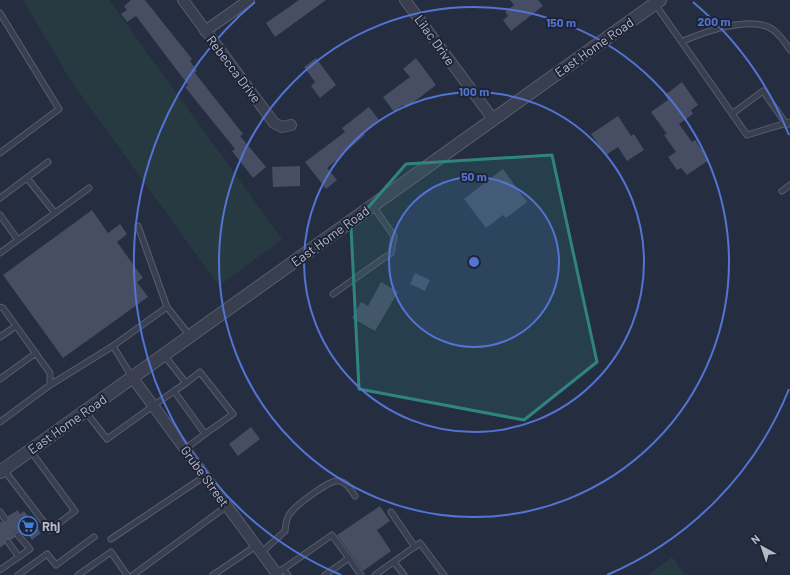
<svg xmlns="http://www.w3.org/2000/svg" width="790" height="575" font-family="Barlow,sans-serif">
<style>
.green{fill:#273a41}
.building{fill:#474e64}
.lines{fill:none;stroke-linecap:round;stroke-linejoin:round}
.service-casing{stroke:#575d6d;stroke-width:7}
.minor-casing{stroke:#575d6d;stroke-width:12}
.tertiary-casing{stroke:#575d6d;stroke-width:14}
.service{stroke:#3a3f4f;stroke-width:5}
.minor{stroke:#3a3f4f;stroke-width:10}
.tertiary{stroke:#3a3f4f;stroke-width:12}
.marked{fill:#308480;fill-opacity:0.2;stroke:#308480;stroke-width:3;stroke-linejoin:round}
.ring{fill:none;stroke:#5374d3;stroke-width:2}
.labels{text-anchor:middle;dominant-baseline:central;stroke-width:4;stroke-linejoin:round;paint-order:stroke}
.street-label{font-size:13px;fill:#b6bbca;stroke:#1e2435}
.poi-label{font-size:13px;font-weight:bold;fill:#b6bbca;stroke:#1e2435;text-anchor:start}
.centre{fill:#5374d3;stroke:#1e2435;stroke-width:2}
.ring-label{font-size:12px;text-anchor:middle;font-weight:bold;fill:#5374d3;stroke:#1e2435;stroke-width:4;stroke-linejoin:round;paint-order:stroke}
</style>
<rect width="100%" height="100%" fill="#252d40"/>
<path class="green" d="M 23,0 L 109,0 L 282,239 L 219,286 L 71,81 Z
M 672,557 L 685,575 L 648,575 Z"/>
<path class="building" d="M 131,0 L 145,0 L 192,59 L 190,61 L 197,71 L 195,73 L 243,134 L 240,136 L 266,167 L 253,178 L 232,151 L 235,149 L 185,87 L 188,85 L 136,16 L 127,22 L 121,14 L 127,10 L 124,6 Z
M 299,0 L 326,0 L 275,37 L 266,23 Z
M 510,0 L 538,0 L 543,6 L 511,31 L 503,20 L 508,16 L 505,12 L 514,5 Z
M 316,58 L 336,85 L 320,98 L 311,86 L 315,82 L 304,67 Z
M 416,58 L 436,85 L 406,108 L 403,105 L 394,112 L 383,97 L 410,77 L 403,69 Z
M 682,82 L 698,105 L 691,110 L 693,114 L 679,124 L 692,142 L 695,140 L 709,160 L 687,175 L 681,168 L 677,170 L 668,157 L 676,152 L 664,135 L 667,134 L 651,112 L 668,100 L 665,95 Z
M 369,107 L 379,120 L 363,132 L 365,135 L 327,168 L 337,180 L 326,189 L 305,162 L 345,132 L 342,128 Z
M 618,116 L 631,136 L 634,134 L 644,150 L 627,161 L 618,147 L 606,155 L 591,134 Z
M 300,166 L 300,186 L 273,187 L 272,167 Z
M 503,169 L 527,202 L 506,218 L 503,215 L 486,228 L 464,199 Z
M 92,210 L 108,233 L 120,224 L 127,234 L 117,242 L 143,278 L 137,282 L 148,297 L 63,358 L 3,275 Z
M 415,273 L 430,280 L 425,291 L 410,284 Z
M 381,282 L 398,292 L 375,331 L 352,318 L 361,302 L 368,306 Z
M 251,427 L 260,439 L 238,456 L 229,444 Z
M 380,506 L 390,521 L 377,530 L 391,551 L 363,571 L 337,535 Z
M 18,510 L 20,514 L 24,511 L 41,533 L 32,540 L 25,530 L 21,533 L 17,531 L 14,533 L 15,537 L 11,540 L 6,539 L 5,544 L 0,548 L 0,522 L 8,522 L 8,516 Z"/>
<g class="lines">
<defs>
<path id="service" d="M 655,4 L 747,135 L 790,122
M 0,13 L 59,109 L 0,153
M 683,41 C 704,32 751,15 772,29 C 779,34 785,42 790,50
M 732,114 L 763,91 L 787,125
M 27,178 L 55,213
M 782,191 L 790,185
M 0,198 L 48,162
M 0,215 L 18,240
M 138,226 L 167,307
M 0,253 L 89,188
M 333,294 L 391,253 L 394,236 L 373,206
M 0,307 L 3,308 L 50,373 L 50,385 L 0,422
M 0,337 L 16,326
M 113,346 L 167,307 L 190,336
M 164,355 L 186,383 L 200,372 L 233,414 L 205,434 L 174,391 L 186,383
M 0,379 L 36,353
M 50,385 L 113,346 L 132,377
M 85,411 L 107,439 L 174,391
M 185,449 L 205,434
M 4,470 L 50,530 L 75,511 L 30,450
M 0,512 L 5,519
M 391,512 L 415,547
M 111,539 L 205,476
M 8,542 L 19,557
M 261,553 L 285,531 C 286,524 286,517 292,511 C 298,504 327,482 336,481 C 346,480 350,489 355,496
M 394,562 L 404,575
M 283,569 L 288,575
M 0,570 L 30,549 L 18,535
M 276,574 L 332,535 L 361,575
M 18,575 L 47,554 L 56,565 L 94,537
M 78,575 L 111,552 L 127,575
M 133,575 L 227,506
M 213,575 L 256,546
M 325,575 L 349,558
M 375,575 L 420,543 L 444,575"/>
<path id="minor" d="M 183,0 L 274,123 L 282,127 L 291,125
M 405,0 L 493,119
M 205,31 L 249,0
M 132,377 L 277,574"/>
<path id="tertiary" d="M 0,472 L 660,0"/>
</defs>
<use href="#service" class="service-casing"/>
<use href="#minor" class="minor-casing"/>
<use href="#tertiary" class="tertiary-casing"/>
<use href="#service" class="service"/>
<use href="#minor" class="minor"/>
<use href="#tertiary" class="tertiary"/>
</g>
<path class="marked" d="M 552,155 L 597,362 L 524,420 L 359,389 L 351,227 L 406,164 Z"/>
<circle cx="474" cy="262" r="85" fill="#5374d3" fill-opacity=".12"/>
<g class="ring">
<circle cx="474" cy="262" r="85"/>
<circle cx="474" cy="262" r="170"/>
<circle cx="474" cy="262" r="255"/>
<path d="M789 389A340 340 0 0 1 607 575M341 575A340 340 0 0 1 255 2M693 2A340 340 0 0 1 789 135"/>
</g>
<defs>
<symbol id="supermarket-ring" viewBox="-11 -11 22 22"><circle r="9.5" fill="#1e2435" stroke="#3f7fe0" stroke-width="1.5"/><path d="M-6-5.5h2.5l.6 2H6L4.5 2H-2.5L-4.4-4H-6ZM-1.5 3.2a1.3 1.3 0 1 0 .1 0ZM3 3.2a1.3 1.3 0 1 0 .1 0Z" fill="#3f7fe0"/></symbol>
</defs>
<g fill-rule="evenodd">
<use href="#supermarket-ring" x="17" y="515" width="22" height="22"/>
</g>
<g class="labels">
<g class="street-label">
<text transform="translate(435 40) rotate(54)">Lilac Drive</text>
<text transform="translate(594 47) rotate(-35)">East Home Road</text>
<text transform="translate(234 69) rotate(53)">Rebecca Drive</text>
<text transform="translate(330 236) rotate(-36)">East Home Road</text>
<text transform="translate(67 424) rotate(-35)">East Home Road</text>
<text transform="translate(205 476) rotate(54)">Grube Street</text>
</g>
<g class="poi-label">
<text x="42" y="526">Rhj</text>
</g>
</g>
<circle cx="474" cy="262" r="6" class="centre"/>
<g class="ring-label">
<text x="714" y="26">200 m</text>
<text x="561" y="27">150 m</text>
<text x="474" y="96">100 m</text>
<text x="474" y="181">50 m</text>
</g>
<g transform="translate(762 547) rotate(320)" stroke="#1e2435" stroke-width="3" paint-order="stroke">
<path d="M0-3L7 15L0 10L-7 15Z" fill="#b6bbca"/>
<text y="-6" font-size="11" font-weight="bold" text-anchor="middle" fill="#b6bbca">N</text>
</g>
</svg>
